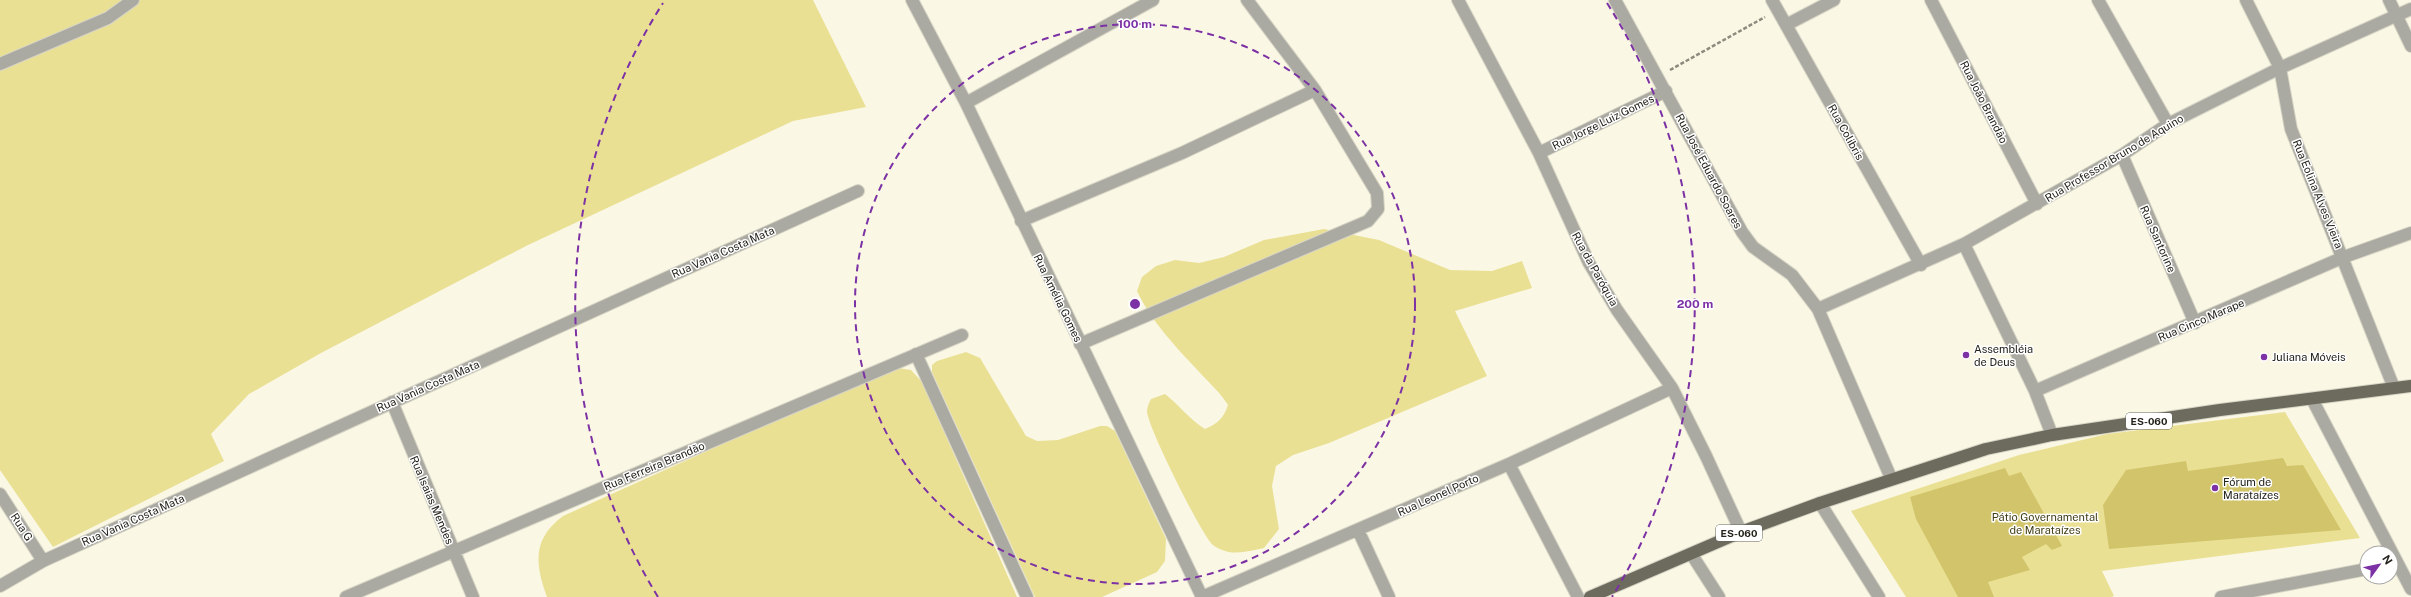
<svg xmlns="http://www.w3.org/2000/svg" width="2411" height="597" font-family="'Public Sans',sans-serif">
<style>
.green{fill:#eae094}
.building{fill:#d1c46b}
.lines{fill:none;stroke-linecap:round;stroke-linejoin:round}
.minor-casing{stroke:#d7d5c5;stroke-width:14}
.major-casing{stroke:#d7d5c5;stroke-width:14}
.path{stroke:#8d8b7e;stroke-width:2.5;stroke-dasharray:4 2;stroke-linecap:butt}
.minor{stroke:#abaaa2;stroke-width:12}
.major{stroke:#6d6b5d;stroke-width:12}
.ring{fill:none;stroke:#7c31a4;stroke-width:2;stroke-dasharray:7 5}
.poi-dot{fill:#7c31a4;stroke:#fff;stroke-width:1.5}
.labels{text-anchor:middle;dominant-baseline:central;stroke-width:3;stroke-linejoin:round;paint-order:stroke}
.shield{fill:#fff;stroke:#64645f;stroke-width:1}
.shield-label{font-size:10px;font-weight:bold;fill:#22211a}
.street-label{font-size:11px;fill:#22211a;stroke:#fff}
.poi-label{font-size:11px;fill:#22211a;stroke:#fff;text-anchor:start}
.park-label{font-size:11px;fill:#423d17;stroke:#fff}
.centre{fill:#7c31a4;stroke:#fff;stroke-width:2}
.ring-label{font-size:12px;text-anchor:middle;font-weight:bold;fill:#7c31a4;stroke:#fff;stroke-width:3;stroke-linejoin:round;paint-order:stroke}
</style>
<rect width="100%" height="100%" fill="#faf7e5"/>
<path class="green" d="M 0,0 L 813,0 L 866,107 L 793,121 L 526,246 L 321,353 L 249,394 L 211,434 L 224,461 L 53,547 L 0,470 Z
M 1324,229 L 1379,240 L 1450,270 L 1492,271 L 1522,261 L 1532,288 L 1455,311 L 1487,376 L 1329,443 L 1293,455 L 1276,466 L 1272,486 L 1279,529 L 1264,548 C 1246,552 1229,557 1213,545 C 1203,538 1146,424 1147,411 C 1147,407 1149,403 1151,399 L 1165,394 C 1179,405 1190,420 1205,429 C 1217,424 1224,418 1228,405 C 1219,391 1212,386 1202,375 C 1178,349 1152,323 1137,291 L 1142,277 L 1156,266 L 1175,260 L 1199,263 L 1224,257 L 1264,240 Z
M 966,352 L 980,358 L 1026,436 L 1037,441 L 1058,440 L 1100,426 L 1107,426 L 1115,431 L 1166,539 L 1165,561 L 1157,572 L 1102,597 L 1035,597 L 932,372 L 932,365 L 937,361 Z
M 898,368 L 911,370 L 922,382 L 1017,597 L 547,597 C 535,564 532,539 563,516 L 873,376 Z
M 2285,412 L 2360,538 L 2102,571 L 2114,596 L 2111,597 L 1906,597 L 1851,511 L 2019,455 L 2107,434 Z"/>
<path class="building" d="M 2283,458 L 2287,466 L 2303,465 L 2341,530 L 2109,549 L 2103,505 L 2126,470 L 2186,461 L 2188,471 Z
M 2005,468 L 2009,476 L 2021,472 L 2062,546 L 2052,550 L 2046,544 L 2022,557 L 2030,570 L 1988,582 L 1994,597 L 1958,597 L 1916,519 L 1910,497 Z"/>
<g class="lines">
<defs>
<path id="minor" d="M 912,0 L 966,103 L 1202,597
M 1458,0 L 1539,153 L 1589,263 L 1617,310 L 1672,388 L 1706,456 L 1741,532
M 1615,0 L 1742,232 L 1753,247 L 1792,275 L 1818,309 L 1891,478
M 1772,0 L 1921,265
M 1931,0 L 2037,204
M 2098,0 L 2168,124
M 2246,0 L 2280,68 L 2291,129 L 2394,388
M 2389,0 L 2411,46
M 1786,25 L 1834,0
M 0,64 L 108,18 L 133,0
M 966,103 L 1153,0
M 1539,153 L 1666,91
M 2122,155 L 2195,323
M 1021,221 L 1182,153 L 1315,90
M 1964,244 L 2035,391
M 1818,309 L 1964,244 L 2122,155 L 2168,124 L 2280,68 L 2411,9
M 1080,344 L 1368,221 L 1378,209 L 1377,193 L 1315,90 L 1247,0
M 916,354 L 1027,597
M 2312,399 L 2411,589
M 392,402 L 473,597
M 2052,435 L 2035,391 L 2344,257 L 2411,233
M 1509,464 L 1578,597
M 0,494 L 43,561
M 1820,503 L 1879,597
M 1358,530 L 1389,597
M 1692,555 L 1719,597
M 0,586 L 43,561 L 858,191
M 346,597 L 962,335
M 1202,597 L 1509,464 L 1672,388
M 2221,597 L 2367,569"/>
<path id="major" d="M 1590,597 L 1741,532 L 1820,503 L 1986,449 L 2052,435 L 2220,410 L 2411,386"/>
</defs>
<use href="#minor" class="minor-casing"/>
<use href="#major" class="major-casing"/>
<path class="path" d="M 1670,70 L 1765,17"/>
<use href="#minor" class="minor"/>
<use href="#major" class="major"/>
</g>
<g class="ring">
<circle cx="1135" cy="304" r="280"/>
<path d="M658 597A560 560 0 0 1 663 3M1607 3A560 560 0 0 1 1612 597"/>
</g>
<g class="poi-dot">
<circle cx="1966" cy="355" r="4"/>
<circle cx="2264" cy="357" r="4"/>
<circle cx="2215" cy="488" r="4"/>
</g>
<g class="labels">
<g class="shield">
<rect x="2126" y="413" width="46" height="16" rx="3"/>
<rect x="1716" y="525" width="46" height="16" rx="3"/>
</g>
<g class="shield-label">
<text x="2149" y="421">ES-060</text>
<text x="1739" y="533">ES-060</text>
</g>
<g class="street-label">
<text transform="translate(1984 102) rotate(63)">Rua João Brandão</text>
<text transform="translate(1603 122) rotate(-26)">Rua Jorge Luiz Gomes</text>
<text transform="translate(1846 132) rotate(61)">Rua Colibris</text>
<text transform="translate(2114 158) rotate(-31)">Rua Professor Bruno de Aquino</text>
<text transform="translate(1709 171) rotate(62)">Rua José Eduardo Soares</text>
<text transform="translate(2318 194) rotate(68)">Rua Eolina Alves Vieira</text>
<text transform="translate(2158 239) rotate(66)">Rua Santorine</text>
<text transform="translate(723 252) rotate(-24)">Rua Vania Costa Mata</text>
<text transform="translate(1595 269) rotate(61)">Rua da Paróquia</text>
<text transform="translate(1058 298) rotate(64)">Rua Amélia Gomes</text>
<text transform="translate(2201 320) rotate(-23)">Rua Cinco Marape</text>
<text transform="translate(428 386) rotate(-24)">Rua Vania Costa Mata</text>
<text transform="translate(654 466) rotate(-23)">Rua Ferreira Brandão</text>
<text transform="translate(1438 495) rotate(-24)">Rua Leonel Porto</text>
<text transform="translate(432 500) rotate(67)">Rua Isaias Mendes</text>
<text transform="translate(133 520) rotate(-24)">Rua Vania Costa Mata</text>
<text transform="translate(22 527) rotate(57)">Rua G</text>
</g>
<g class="poi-label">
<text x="1974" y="349">Assembléia<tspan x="1974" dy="13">de Deus</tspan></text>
<text x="2272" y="357">Juliana Móveis</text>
<text x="2223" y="482">Fórum de<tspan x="2223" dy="13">Marataízes</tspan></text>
</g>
<g class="park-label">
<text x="2045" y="517">Pátio Governamental<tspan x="2045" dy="13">de Marataízes</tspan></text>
</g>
</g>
<circle cx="1135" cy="304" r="6" class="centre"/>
<g class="ring-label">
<text x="1135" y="28">100 m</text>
<text x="1695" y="308">200 m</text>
</g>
<g transform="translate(2379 565) rotate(57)"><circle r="19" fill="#ffffff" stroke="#a7a6a3"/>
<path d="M0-3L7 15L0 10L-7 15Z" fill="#7c31a4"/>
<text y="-6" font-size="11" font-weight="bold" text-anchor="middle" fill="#22211a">N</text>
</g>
</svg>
